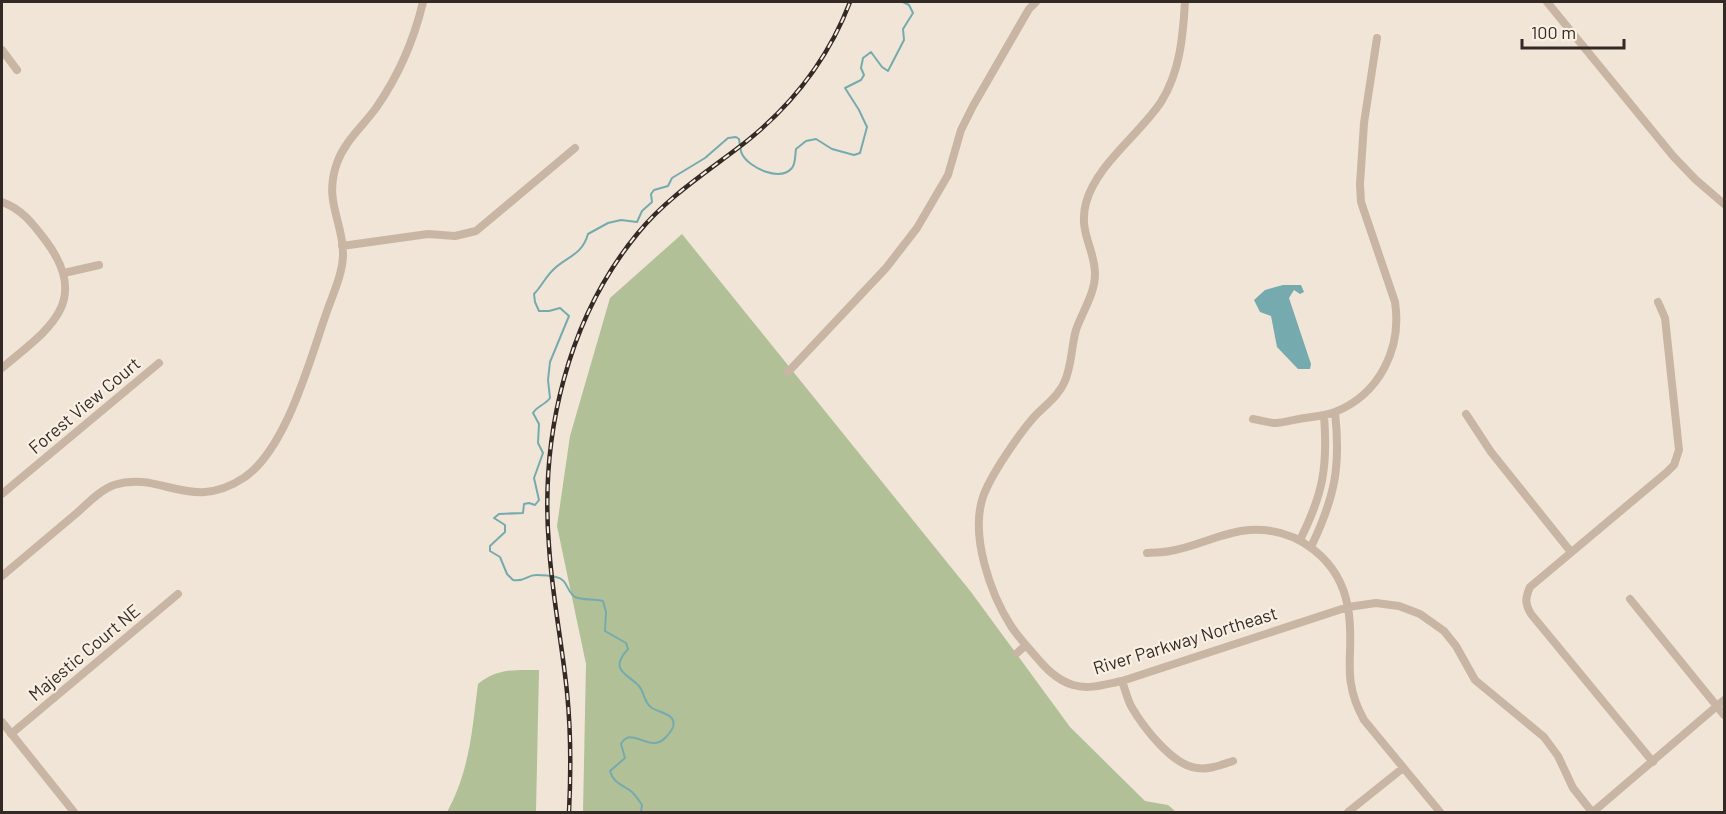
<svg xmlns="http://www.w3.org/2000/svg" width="1726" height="814" font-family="Barlow,sans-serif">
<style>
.green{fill:#b1c097}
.water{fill:#75abae}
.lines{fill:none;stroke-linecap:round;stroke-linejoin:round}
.stream{stroke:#75abae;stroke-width:2}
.minor{stroke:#c9b5a3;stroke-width:8}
.rail-casing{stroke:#332a25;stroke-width:4.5}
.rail{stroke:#f9efe3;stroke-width:2;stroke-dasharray:7;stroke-linecap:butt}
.labels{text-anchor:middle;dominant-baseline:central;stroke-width:4.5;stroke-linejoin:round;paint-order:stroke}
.street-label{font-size:18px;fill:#332a25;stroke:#f9efe3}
</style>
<rect width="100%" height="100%" fill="#f1e5d7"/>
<path class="green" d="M 682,234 L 971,592 L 1070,727 L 1145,801 L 1168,805 L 1176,812 L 583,812 L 586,664 L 557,526 L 570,436 L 610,298 Z
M 539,670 L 536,812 L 447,812 C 470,770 472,730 478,684 C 498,668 515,670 539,670 Z"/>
<path class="water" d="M 1283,285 L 1301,285 L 1304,292 L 1300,294 L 1294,290 L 1289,298 L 1311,364 L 1310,369 L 1298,369 L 1277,347 L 1271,316 L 1260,312 L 1254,300 L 1265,290 Z"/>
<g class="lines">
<path class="stream" d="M 641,812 L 642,805 C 639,800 636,796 632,792 C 623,785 613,783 610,771 L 625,758 L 621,744 C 631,725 650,754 665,738 C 668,735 671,732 673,727 C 677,714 660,713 652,708 C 643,702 645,692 638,685 C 626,673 609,670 628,649 L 626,643 L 605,631 L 606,612 L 603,601 C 595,599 581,600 575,597 C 566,591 568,579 556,577 C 552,576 540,575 536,575 C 527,575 525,582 513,580 L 507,574 L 500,557 L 490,551 L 490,546 L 505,532 L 505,525 L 494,518 L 499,514 L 523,513 L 524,504 L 529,503 L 535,505 L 539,500 L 534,478 L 543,453 L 538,443 L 539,424 L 533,413 C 537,406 545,405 550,398 L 548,380 L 550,362 L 569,316 L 560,308 L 549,311 L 539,311 L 535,302 L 534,294 C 541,287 545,278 552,271 C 565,257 582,256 588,234 L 608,223 L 621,220 L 637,222 L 642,211 L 652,202 L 651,194 L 654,190 L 668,186 L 672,178 L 705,158 L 728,138 L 736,137 L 739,139 C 740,144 740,150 742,154 C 749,168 780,182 792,168 C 796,163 795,154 796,149 L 806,141 L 816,139 L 832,149 L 854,155 L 860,153 L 867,127 L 859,110 L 845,88 L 861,80 L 864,75 L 861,68 L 863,58 L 871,52 L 882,67 L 888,71 L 904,40 L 903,29 L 913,13 L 909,5 L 903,2"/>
<path class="minor" d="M 1185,2 C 1183,36 1180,72 1161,102 C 1139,135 1096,165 1086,203 C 1078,232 1095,249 1095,274 C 1095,294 1082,312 1076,330 C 1071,347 1072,367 1064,383 C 1058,397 1044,406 1034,417 C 1019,434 990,476 983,497 C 970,535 990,593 1011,626 C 1017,635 1024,643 1031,651 C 1043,665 1054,679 1073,685 C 1089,690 1106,684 1122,681 L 1348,607 L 1376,603 L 1399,606 L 1420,614 L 1444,631 L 1456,646 L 1475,680 L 1544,737 L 1558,756 L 1573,788 L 1592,812
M 1547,2 L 1673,156 L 1695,179 L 1724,204
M 2,50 L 17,70
M 2,202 C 22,209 33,224 46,241 C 92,303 47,330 2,368
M 342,246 L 428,234 L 455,236 L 476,231 L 575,148
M 64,273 L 99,265
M 788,372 L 886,268 L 917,228 L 948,175 L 961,130 L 973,106 L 1029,9 L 1036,2
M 1466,414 L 1491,452 L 1571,552
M 1253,419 C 1260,420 1268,423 1276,423 C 1283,423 1292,420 1299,419 C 1311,417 1324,416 1335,412 C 1380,394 1402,348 1395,302 L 1361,202 L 1360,184 L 1364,123 L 1377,38
M 2,494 L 159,363
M 1300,540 C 1323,494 1328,467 1324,415
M 1311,547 C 1335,497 1341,466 1335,412
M 1147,553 C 1154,552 1162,553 1170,551 C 1197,547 1222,532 1249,530 C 1298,527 1340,560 1348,608 C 1356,652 1339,675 1364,720 L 1440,812
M 2,576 C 27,555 52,534 78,512 C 88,503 100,490 114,485 C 162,470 190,514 245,477 C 286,448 309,363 325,317 C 331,298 342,277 343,256 C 344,222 323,202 337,163 C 345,141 362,127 376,108 C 399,75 414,40 423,2
M 1630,599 L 1724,715
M 1017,653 L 1026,645
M 1122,681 C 1125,689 1127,698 1131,706 C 1143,727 1173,766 1197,768 C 1209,770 1221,765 1233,761
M 2,722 L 74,812
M 11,734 L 178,594
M 1653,762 L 1531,614 C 1525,604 1525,598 1530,587 L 1667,472 L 1674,465 L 1679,450 L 1665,318 L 1658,302
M 1348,812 L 1403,768
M 1593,812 L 1724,700"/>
<defs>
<path id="rail" d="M 569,812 C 571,772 571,732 567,692 C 562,643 552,595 549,546 C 540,436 567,319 638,233 C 668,196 710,170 747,141 C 793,104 829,57 850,2"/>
</defs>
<use href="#rail" class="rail-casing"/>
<use href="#rail" class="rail"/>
</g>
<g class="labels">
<g class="street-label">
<text transform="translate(84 405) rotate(-40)">Forest View Court</text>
<text transform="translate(1185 640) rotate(-17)">River Parkway Northeast</text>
<text transform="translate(84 652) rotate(-40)">Majestic Court NE</text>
</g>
</g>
<rect width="1726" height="814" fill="none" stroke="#332a25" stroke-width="6"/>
<path d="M1522 39v9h102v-9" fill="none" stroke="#332a25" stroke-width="3"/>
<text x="1531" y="39" font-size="18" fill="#332a25" stroke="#f9efe3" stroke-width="4.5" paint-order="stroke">100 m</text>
</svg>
